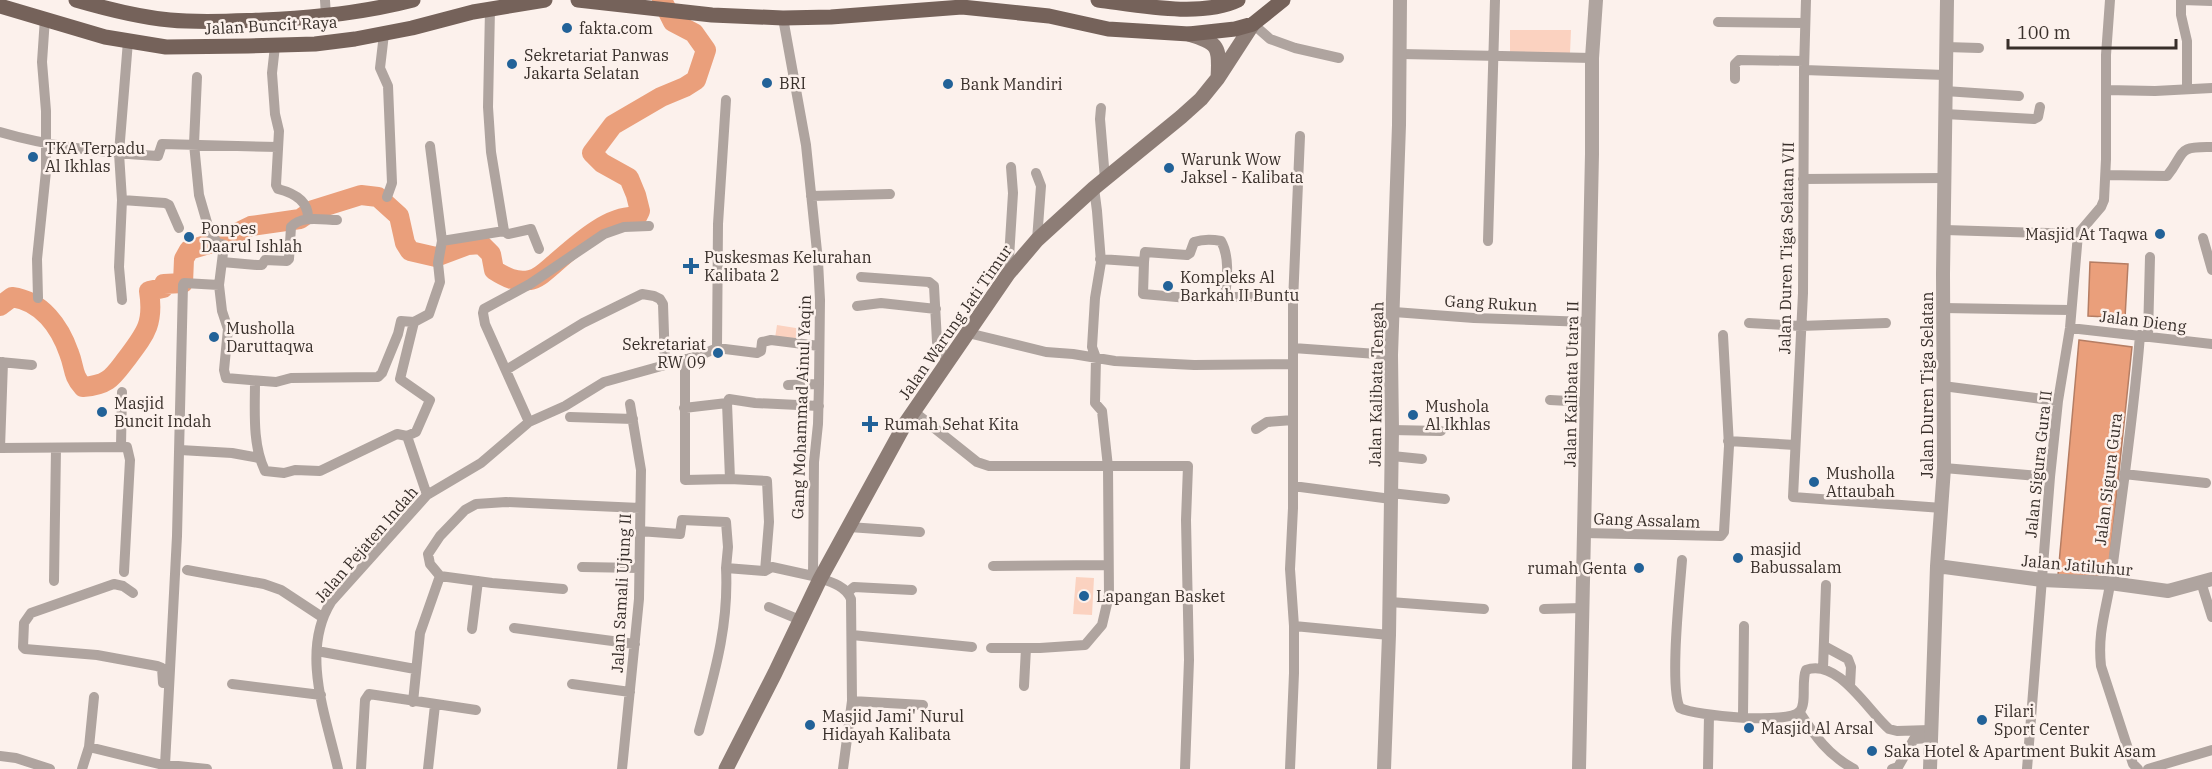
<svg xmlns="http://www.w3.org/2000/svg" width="2212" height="769" font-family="'IBM Plex Serif',serif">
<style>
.green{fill:#fbd2c0}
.water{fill:#ea9f7b;stroke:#b57d63;stroke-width:1.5}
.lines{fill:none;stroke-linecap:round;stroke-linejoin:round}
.river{stroke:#ea9f7b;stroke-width:20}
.minor{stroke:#afa49f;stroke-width:10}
.tertiary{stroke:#afa49f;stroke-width:14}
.secondary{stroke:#8d7d76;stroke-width:15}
.primary{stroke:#75625a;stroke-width:15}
.poi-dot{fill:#226298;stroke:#fcf1ec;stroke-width:2}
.labels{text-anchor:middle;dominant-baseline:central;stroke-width:5;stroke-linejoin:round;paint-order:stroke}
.street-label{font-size:16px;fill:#382f2a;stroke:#fcf1ec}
.poi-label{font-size:16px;fill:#382f2a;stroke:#fcf1ec;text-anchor:start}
</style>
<rect width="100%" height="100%" fill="#fcf1ec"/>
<path class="green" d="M 1510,30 L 1571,30 L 1570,53 L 1510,53 Z
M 777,325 L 802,329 L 800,342 L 775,338 Z
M 1076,577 L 1094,578 L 1092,615 L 1073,614 Z"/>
<path class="water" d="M 2090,262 L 2128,264 L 2125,318 L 2088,316 Z
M 2079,340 L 2132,347 L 2108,577 L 2058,575 Z"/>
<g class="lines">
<path class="river" d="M 0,306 L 12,297 C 42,301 60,327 69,353 C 75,368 72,375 83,387 C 110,385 113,376 128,357 C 146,333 154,323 149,291 L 163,288 L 164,284 L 183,283 L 184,259 L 189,250 L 222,240 L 251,226 L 300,219 L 313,210 L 361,195 L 378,197 L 399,216 L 405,243 L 410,251 L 436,257 L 468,245 L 481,244 L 491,254 L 494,270 C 505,277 516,283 530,280 C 538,279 547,270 553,265 C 574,247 608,214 637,217 L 640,211 L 636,195 L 629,178 L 602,163 L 592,153 L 613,125 L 661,97 L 685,87 L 696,80 L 706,50 L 694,33 L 673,22 L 662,0"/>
<path class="minor" d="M 325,0 L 326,17
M 1806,0 L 1804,70 L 1803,293 L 1793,497 L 1942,508
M 2181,0 L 2181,15 L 2187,41 L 2187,88
M 2182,0 L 2212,1
M 490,9 L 488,107 L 491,152 L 504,231 L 508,234 L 531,229 L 539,249
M 783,18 L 806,145 L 818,261 L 820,300 L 819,384 L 818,424 L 814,462 L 813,576 C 827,581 845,584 851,599 L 852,701 L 843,769
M 1718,22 L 1805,23
M 1253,24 L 1270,39 L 1295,48 L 1339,58
M 384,34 L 380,68 L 388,86 L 392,183 L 387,197
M 275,46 L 272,73 L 275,114 L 279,131 L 276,185 L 278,189 C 294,193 309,201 308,219
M 1946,47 L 1979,48
M 1401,54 L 1592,58
M 1804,70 L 1945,75
M 197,77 L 194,144 L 199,195 L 210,233 L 217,242 L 224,245 L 219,285 L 222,311 L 228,329 L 224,370 L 226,378 L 276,382 L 291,378 L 378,377 L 382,373 L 398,334 L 401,321 L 414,322
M 1735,79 L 1735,64 L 1739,60 L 1804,61
M 2106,90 L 2155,91 L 2212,88
M 1945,91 L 2019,96
M 1101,108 L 1100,119 L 1105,179
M 1945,114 L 2034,119 L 2038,117 L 2040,107
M 0,132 C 51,147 105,153 158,156 L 162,144 L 278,147
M 430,146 L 442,241 L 504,231
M 1036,173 L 1041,186 L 1037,240
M 2106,175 L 2167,176 C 2186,153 2175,146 2212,147
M 1803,179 L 1945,178
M 811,196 L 890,194
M 122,200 L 165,203 L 169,205 L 179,228
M 1945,230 L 2078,234
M 2203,238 L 2212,270
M 1488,241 L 1495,0
M 1100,259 L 1144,262 L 1145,252 L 1187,255 L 1190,253 L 1194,242 C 1203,239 1211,239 1221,241 C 1230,257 1227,279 1225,297 L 1293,297
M 222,262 L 257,265 L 262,265 L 265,260 L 287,261 L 289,259 L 291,227 C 301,215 322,220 337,220
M 1144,262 L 1143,294 L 1188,298
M 1008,274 L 1013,193 L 1011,167
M 861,277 L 929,282 L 934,286 L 937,342 L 947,362
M 38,298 L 37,259 L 46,171 L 46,111 L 42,62 L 45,18
M 122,300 L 119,267 L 122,200 L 119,153 L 128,41
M 857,306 L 881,303 L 936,309
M 1943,308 L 2071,310
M 1394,312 L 1474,318 L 1588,322
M 1749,323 L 1800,326 L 1886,323
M 2070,328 L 2212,344
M 968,333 L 1046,352 L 1073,354 L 1115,361 L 1194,365 L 1293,364
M 2148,336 L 2150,257
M 717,348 L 718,224 L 726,100
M 1293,348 L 1391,355
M 685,359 L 685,480 L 730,479 L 767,481 L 769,522 L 765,571 L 772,567 L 813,576
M 0,362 L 32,365
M 506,370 L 583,323 L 642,294 L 654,296 L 660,299 L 663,304 L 665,364
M 255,381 C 255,410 252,444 265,471 L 284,473 L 295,470 L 320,471 L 397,434 L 407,436 L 427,495
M 788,385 L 819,384
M 1943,386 L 2058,401
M 1550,400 L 1587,402
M 727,403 L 730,479
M 684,408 L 727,403 L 729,399 L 755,403 L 819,406
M 913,411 L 977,462 L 989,466 L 1188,466 L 1186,520 L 1189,660 L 1185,769
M 570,417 L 633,419
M 529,422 L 485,324 L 483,313 L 484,309 L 530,284 L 604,234 L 624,227 L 649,226
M 1256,429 L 1267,422 L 1293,420
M 1392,430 L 1441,431
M 407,436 L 416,432 L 430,400 L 400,379 L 414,322 L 429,314 L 440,282 L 438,263 L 442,241
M 1728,441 L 1795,445
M 121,446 L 122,392
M 0,448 L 127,447 L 130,460 L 124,572
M 0,448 L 3,362
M 180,450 L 232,453 L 259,458
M 1392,456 L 1422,459
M 1944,468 L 2050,477
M 2124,474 L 2206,483
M 1293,486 L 1391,499
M 1391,493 L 1445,499
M 849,527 L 920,532
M 639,531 L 680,534 L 682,520 L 726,522 L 728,547 L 726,568 L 765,571
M 1584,533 L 1721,536 L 1724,532 L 1729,446 L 1723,335
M 1682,560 C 1680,588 1669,688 1680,708 C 1696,716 1790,725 1800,711 C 1807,703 1801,681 1806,670 C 1838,658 1868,711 1889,729 L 1897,731 L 1930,730
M 993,566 L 1107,565
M 582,567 L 639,568
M 187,570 L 264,584 L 281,590 L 322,617
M 54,581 L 56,448
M 2201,582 L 2212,617
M 563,589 L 492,583 L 440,576 L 430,564 L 428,554 L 440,536 L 465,510 L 476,504 L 506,502 L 640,508
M 848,592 L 854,587 L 912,590
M 133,593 L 123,586 L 114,584 L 31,613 L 24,623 L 23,647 L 25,649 L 97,655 L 157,666 L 162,668 L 163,683
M 1390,602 L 1484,609
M 769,607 L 800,620
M 1544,609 L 1582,608
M 1294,626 L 1389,635
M 514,628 L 635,644
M 472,629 L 478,581
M 852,635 L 972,647
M 1824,646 L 1848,659 L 1851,667 L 1850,686
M 991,648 L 1040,648 L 1085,645 L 1102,625 L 1109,595 L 1108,467 L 1102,411 L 1095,403 L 1096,358 L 1092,347 L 1095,298 L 1101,262 L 1097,211 L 1094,188
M 317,651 L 415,669
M 1823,668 L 1826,585
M 232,684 L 321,695
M 572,684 L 630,692
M 1024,686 L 1026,648
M 852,701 L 923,705
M 413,702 L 420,633 L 440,576
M 1800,713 C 1815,736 1828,755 1854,769
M 1743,716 L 1744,626
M 699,731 C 714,675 729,627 726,568
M 89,747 L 94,697
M 0,756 L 16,758 L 50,769
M 165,765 L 177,536 L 183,285 L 184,283 L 219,285
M 82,769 L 89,747 L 159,764 L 207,769
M 338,769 C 326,716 300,652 331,602 L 427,495 L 481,463 L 529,422 L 565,406 L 604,382 L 701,355 L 717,348 L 757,353 L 761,351 L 762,342 L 771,340 L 819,346
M 361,769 L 365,700 L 369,694 L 476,710
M 428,769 L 435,705
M 622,769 L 639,599 L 641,470 L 630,404
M 1290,769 L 1294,673 L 1294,626 L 1290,569 L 1293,508 L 1293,302 L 1300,136
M 1708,769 L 1709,715
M 1892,769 L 1898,767 L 1914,739 L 1930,738
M 2027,769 L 2050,477 L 2058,401 L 2070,328 L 2078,234 L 2101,207 L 2104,200 L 2106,159 L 2106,55 L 2110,0
M 2138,769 L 2133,764 L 2101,666 C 2097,629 2108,606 2112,571 C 2122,493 2134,414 2140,335
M 2148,769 L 2212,750"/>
<path class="tertiary" d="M 1937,566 L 2042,580 L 2110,583 L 2168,591 L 2212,579
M 1384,769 L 1389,635 L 1392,430 L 1391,355 L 1399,125 L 1400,0
M 1579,769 L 1592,154 L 1592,58 L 1596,0
M 1930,769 L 1937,566 L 1944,468 L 1943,274 L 1947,0"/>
<path class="secondary" d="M 1189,34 C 1219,43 1220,47 1218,78
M 726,769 L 775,673 L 820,579 L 905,424 L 1008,274 L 1037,240 L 1094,188 L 1181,117 L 1201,99 L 1218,78 L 1253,24"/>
<path class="primary" d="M 76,0 C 107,9 138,17 170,20 C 201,23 232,21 263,20 C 314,18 363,13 413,0
M 578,0 L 712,15 L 783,18 L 831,17 L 962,7 L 1049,16 L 1108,29 L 1189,34 L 1235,29 L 1253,24 L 1283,0
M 1098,0 C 1138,5 1201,18 1238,0
M 0,6 L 105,37 L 166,47 L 248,46 L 315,44 L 355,39 L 412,28 L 473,12 L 545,0"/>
</g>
<g class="poi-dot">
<circle cx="567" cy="28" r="6"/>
<circle cx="512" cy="64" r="6"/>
<circle cx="767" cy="83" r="6"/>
<circle cx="948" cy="84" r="6"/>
<circle cx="33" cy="157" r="6"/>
<circle cx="1169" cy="168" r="6"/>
<circle cx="2160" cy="234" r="6"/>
<circle cx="189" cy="237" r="6"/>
<path d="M688 257h6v6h6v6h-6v6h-6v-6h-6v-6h6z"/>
<circle cx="1168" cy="286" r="6"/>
<circle cx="214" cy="337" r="6"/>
<circle cx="718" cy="353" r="6"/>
<circle cx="102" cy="412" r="6"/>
<circle cx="1413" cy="415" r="6"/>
<path d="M867 415h6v6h6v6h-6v6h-6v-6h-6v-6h6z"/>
<circle cx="1814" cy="482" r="6"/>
<circle cx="1738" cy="558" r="6"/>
<circle cx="1639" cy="568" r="6"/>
<circle cx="1084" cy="596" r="6"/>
<circle cx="1982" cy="720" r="6"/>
<circle cx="810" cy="725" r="6"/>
<circle cx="1749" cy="728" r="6"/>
<circle cx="1872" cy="751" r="6"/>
</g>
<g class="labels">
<g class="street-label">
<text transform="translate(271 25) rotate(-3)">Jalan Buncit Raya</text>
<text transform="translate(1786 248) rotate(-89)">Jalan Duren Tiga Selatan VII</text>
<text transform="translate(1491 303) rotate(3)">Gang Rukun</text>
<text transform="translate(2143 321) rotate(7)">Jalan Dieng</text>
<text transform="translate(955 322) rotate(-55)">Jalan Warung Jati Timur</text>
<text transform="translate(1376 384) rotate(-89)">Jalan Kalibata Tengah</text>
<text transform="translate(1571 384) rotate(-89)">Jalan Kalibata Utara II</text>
<text transform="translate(1927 385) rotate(-90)">Jalan Duren Tiga Selatan</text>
<text transform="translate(801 407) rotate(-88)">Gang Mohammad Ainul Yaqin</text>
<text transform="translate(2038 464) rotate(-84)">Jalan Sigura Gura II</text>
<text transform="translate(2108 479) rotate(-83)">Jalan Sigura Gura</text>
<text transform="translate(1647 520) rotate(2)">Gang Assalam</text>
<text transform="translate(366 544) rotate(-49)">Jalan Pejaten Indah</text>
<text transform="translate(2077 565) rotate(5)">Jalan Jatiluhur</text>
<text transform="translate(621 593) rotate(-87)">Jalan Samali Ujung II</text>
</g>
<g class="poi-label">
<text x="579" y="28">fakta.com</text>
<text x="524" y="55">Sekretariat Panwas<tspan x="524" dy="18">Jakarta Selatan</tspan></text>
<text x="779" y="83">BRI</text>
<text x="960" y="84">Bank Mandiri</text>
<text x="45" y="148">TKA Terpadu<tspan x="45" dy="18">Al Ikhlas</tspan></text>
<text x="1181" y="159">Warunk Wow<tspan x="1181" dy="18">Jaksel - Kalibata</tspan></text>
<text x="201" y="228">Ponpes<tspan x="201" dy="18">Daarul Ishlah</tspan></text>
<text x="2148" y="234" text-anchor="end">Masjid At Taqwa</text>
<text x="704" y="257">Puskesmas Kelurahan<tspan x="704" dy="18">Kalibata 2</tspan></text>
<text x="1180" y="277">Kompleks Al<tspan x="1180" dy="18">Barkah II Buntu</tspan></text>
<text x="226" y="328">Musholla<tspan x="226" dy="18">Daruttaqwa</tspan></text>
<text x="706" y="344" text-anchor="end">Sekretariat<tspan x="706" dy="18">RW 09</tspan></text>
<text x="114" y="403">Masjid<tspan x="114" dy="18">Buncit Indah</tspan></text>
<text x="1425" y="406">Mushola<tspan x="1425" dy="18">Al Ikhlas</tspan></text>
<text x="884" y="424">Rumah Sehat Kita</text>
<text x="1826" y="473">Musholla<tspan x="1826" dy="18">Attaubah</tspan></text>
<text x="1750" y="549">masjid<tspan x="1750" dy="18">Babussalam</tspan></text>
<text x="1627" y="568" text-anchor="end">rumah Genta</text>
<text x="1096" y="596">Lapangan Basket</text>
<text x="1994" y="711">Filari<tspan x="1994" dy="18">Sport Center</tspan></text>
<text x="822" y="716">Masjid Jami' Nurul<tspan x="822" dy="18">Hidayah Kalibata</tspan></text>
<text x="1761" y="728">Masjid Al Arsal</text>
<text x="1884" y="751">Saka Hotel &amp; Apartment Bukit Asam</text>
</g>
</g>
<path d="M2008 39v9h168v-9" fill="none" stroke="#382f2a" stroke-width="3"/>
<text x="2017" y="39" font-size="18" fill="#382f2a" stroke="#fcf1ec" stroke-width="4.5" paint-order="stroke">100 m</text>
</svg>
